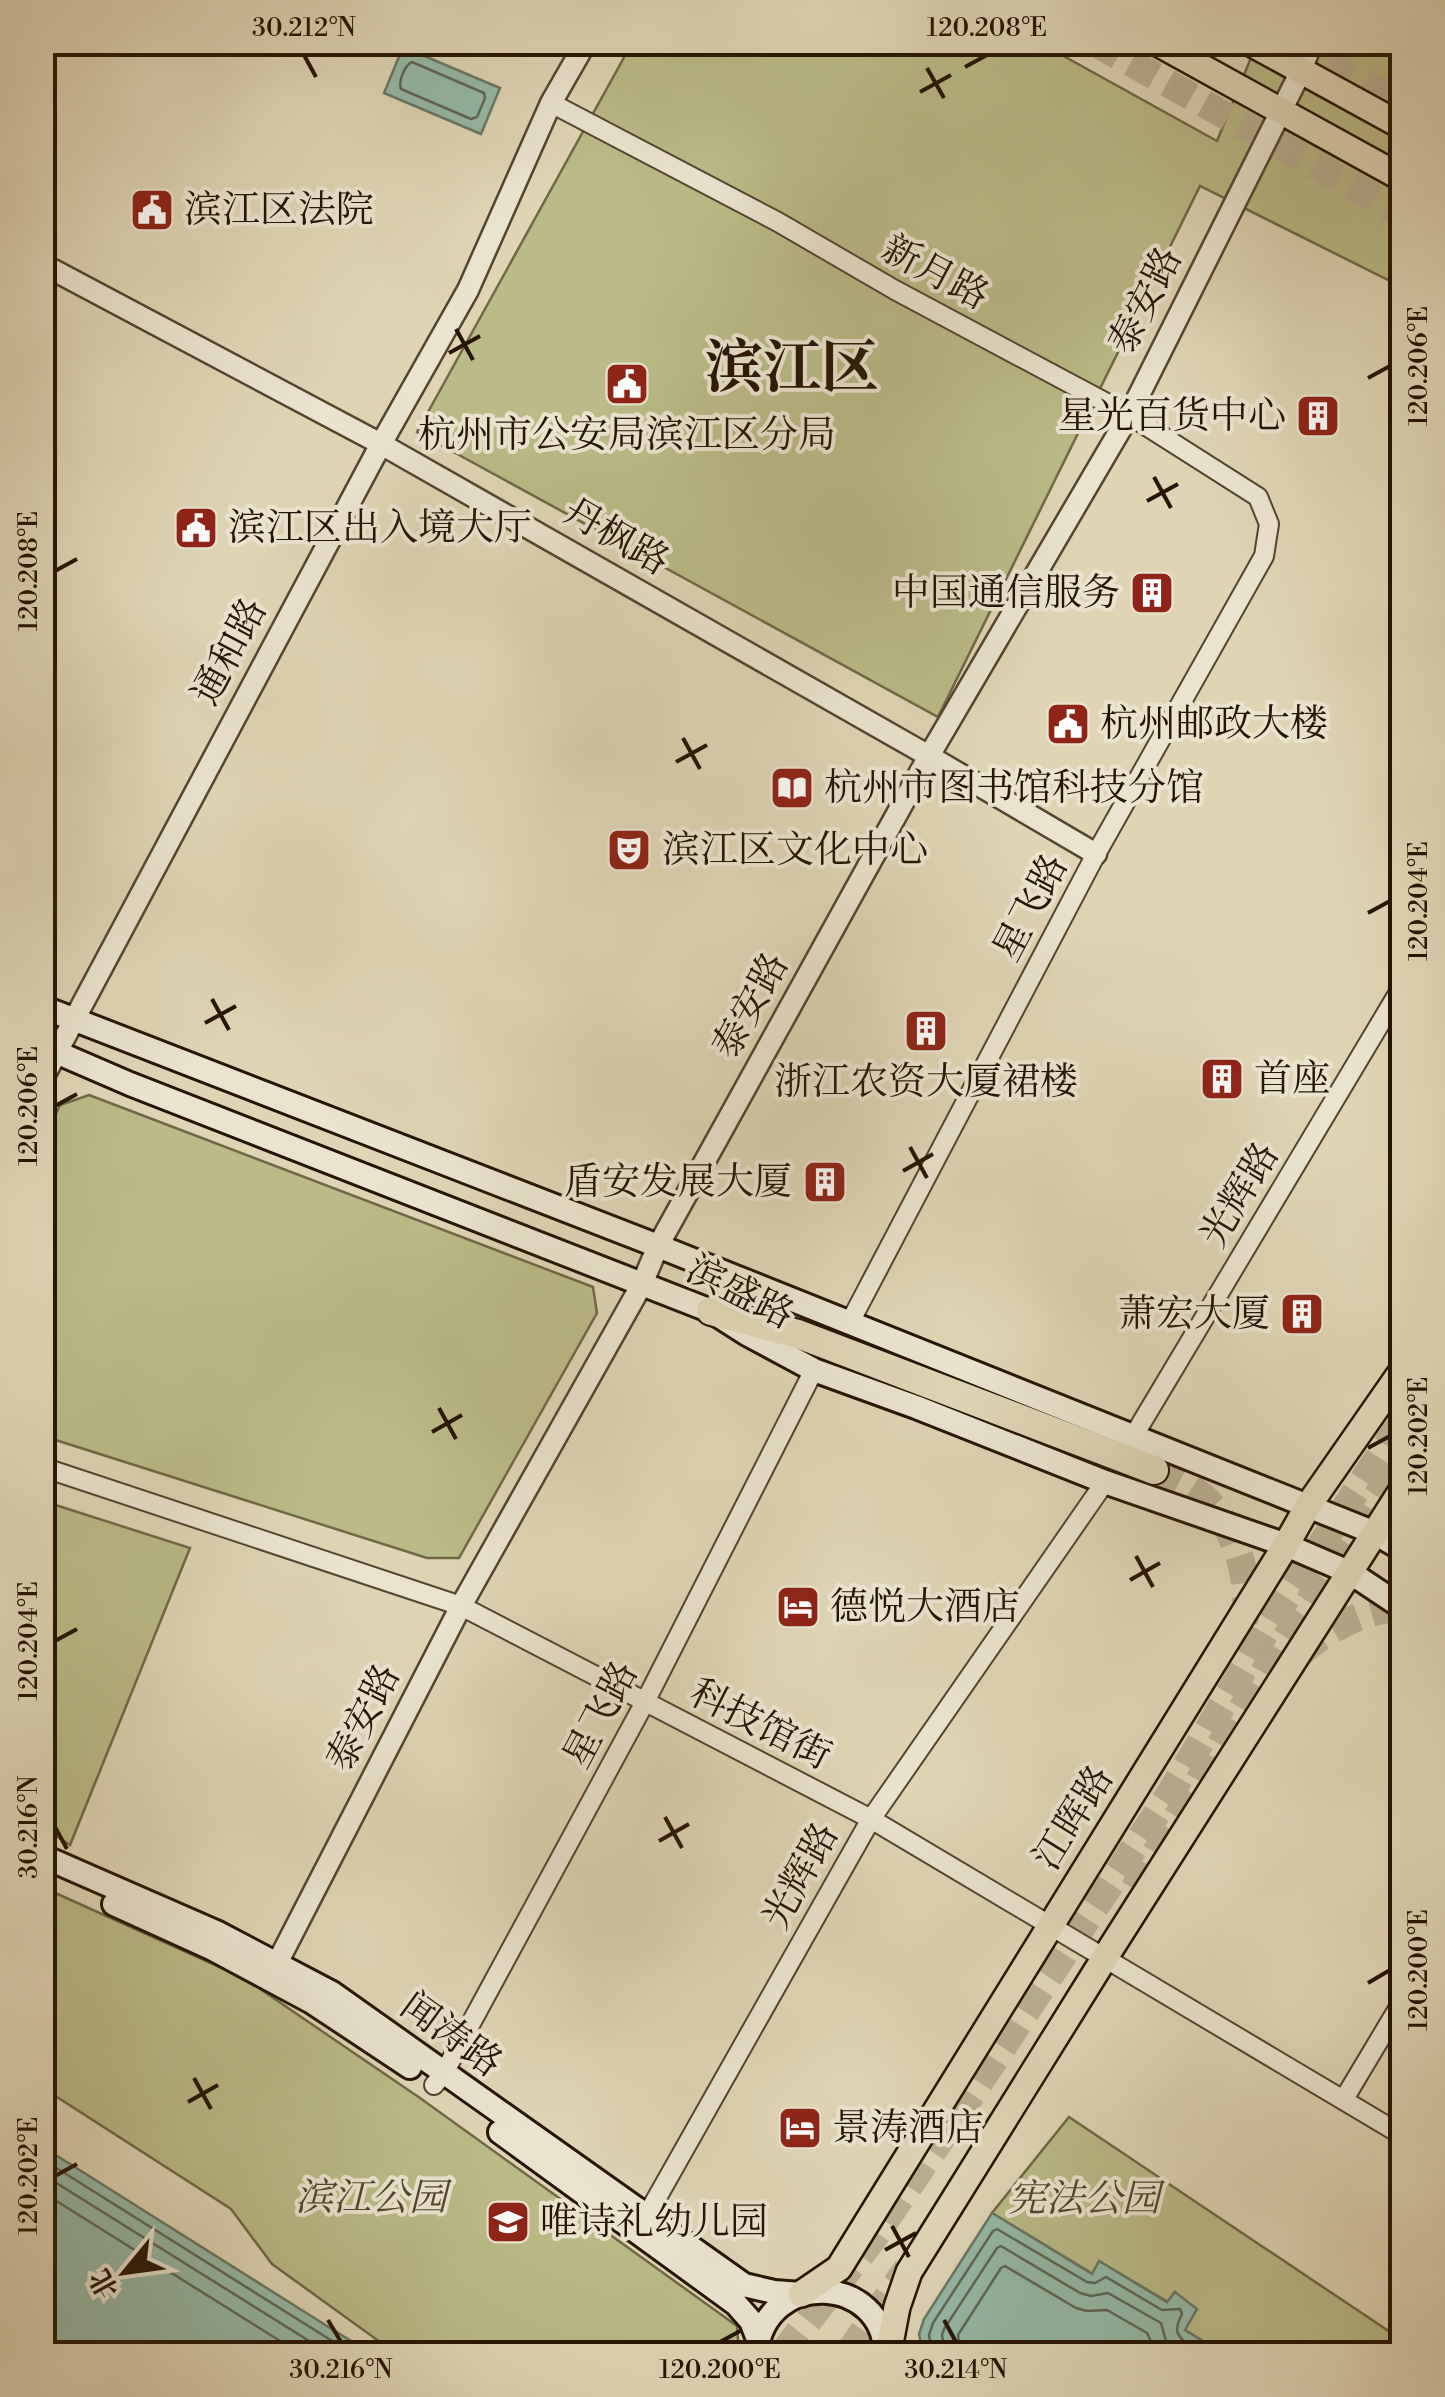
<svg xmlns="http://www.w3.org/2000/svg" width="1445" height="2397" font-family="'Libre Bodoni','Noto Serif SC',serif">
<style>
.green{fill:#babb88;stroke:#706846;stroke-width:2.5}
.water{fill:#95b9a7;stroke:#697766;stroke-width:2.5}
.lines{fill:none;stroke-linecap:round;stroke-linejoin:round}
.shore{stroke:#5e6756;stroke-width:2.5}
.trunk-tunnel{stroke:#baaf92;stroke-width:28;stroke-dasharray:28 14;stroke-linecap:butt}
.minor-casing{stroke:#544530;stroke-width:22}
.tertiary-casing{stroke:#544530;stroke-width:25}
.secondary-casing{stroke:#261504;stroke-width:28}
.primary-casing{stroke:#261504;stroke-width:30}
.trunk-casing{stroke:#261504;stroke-width:32}
.minor{stroke:#eae4cf;stroke-width:18}
.tertiary{stroke:#eae4cf;stroke-width:20}
.secondary{stroke:#eae4cf;stroke-width:22}
.primary{stroke:#dfd5b5;stroke-width:25}
.trunk{stroke:#dfd5b5;stroke-width:28}
.ticks{fill:none;stroke:#261504;stroke-width:4}
.labels{text-anchor:middle;dominant-baseline:central;stroke-width:8;stroke-linejoin:round;paint-order:stroke}
.poi-label{font-size:38px;fill:#261504;stroke:#eae4cf;text-anchor:start}
.street-label{font-size:38px;fill:#261504;stroke:#eae4cf}
.park-label{font-size:38px;font-style:italic;fill:#52472c;stroke:#eae4cf}
.town-label{font-size:58px;font-weight:bold;fill:#261504;stroke:#eae4cf}
.neatline{fill:none;stroke:#261504;stroke-width:4}
.ticks-label{font-size:25px;text-anchor:middle;fill:#261504}
</style>
<rect width="100%" height="100%" fill="#dfd5b5"/>
<filter id="stains"><feTurbulence type="fractalNoise" baseFrequency=".002" numOctaves="4"/><feColorMatrix values="0 0 0 0 .2 0 0 0 0 .09 0 0 0 0 .02 0 0 0 .5 -.17"/></filter>
<radialGradient id="worn" r=".72"><stop offset=".6" stop-color="#630" stop-opacity="0"/><stop offset="1" stop-color="#630" stop-opacity=".3"/></radialGradient>
<path class="green" d="M 632,43 L 1040,43 L 1217,141 L 1257,43 L 1402,43 L 1402,287 L 1200,186 L 938,717 L 417,432 Z
M 89,1095 L 593,1287 L 597,1313 L 459,1558 L 427,1558 L 43,1436 L 43,1142 L 60,1105 Z
M 43,1501 L 190,1548 L 70,1845 L 43,1827 Z
M 42,1887 L 244,1978 L 420,2098 L 737,2326 L 739,2354 L 386,2354 L 380,2342 L 272,2264 L 231,2209 L 43,2088 Z
M 1069,2117 L 1402,2340 L 1402,2354 L 1198,2354 L 1206,2343 L 1185,2330 L 1174,2293 L 1168,2302 L 1100,2262 L 1093,2274 L 992,2213 Z"/>
<path class="water" d="M 403,47 L 500,88 L 481,134 L 384,93 Z
M 43,2147 L 327,2326 L 372,2354 L 43,2354 Z
M 992,2213 L 1092,2274 L 1099,2261 L 1167,2302 L 1175,2292 L 1197,2309 L 1185,2330 L 1206,2343 L 1198,2354 L 923,2354 L 919,2334 L 924,2319 Z"/>
<g class="lines">
<path class="shore" d="M 412,62 L 484,93 L 485,98 L 477,117 L 471,119 L 401,89 C 398,81 405,65 412,62 Z
M 42,2159 L 353,2354
M 42,2174 L 330,2354
M 42,2192 L 301,2354
M 932,2354 L 929,2335 L 933,2323 L 993,2231 L 997,2229 L 1087,2282 L 1095,2283 L 1106,2277 L 1162,2310 L 1180,2309 L 1182,2314 C 1174,2330 1175,2335 1190,2346 L 1191,2354
M 945,2354 L 942,2335 L 944,2329 L 997,2248 L 1001,2246 L 1080,2293 L 1091,2296 L 1108,2293 L 1161,2323 L 1166,2341 L 1178,2354
M 960,2354 L 958,2335 L 1001,2268 L 1005,2266 L 1076,2308 L 1087,2311 L 1107,2310 L 1147,2333 L 1157,2354"/>
<path class="trunk-tunnel" d="M 1094,42 L 1402,214
M 1290,42 L 1402,104
M 1154,1470 C 1171,1477 1189,1485 1203,1497 C 1236,1526 1252,1580 1244,1622
M 1299,1654 C 1327,1629 1364,1609 1402,1608
M 1134,1889 L 1267,1667 L 1402,1457
M 782,2354 L 872,2240 L 969,2098 L 1173,1789 L 1276,1614 L 1402,1421
M 848,2354 L 907,2269"/>
<defs>
<path id="minor" d="M 551,103 L 778,222 L 895,290 L 1129,415 L 1258,497 L 1269,524 L 1264,556 L 1096,854 L 849,1324
M 1133,1437 L 1402,987
M 42,1467 L 461,1606 L 871,1819 L 1402,2135
M 434,2085 L 444,2073 L 645,1702 L 814,1370
M 1344,2099 L 1402,2002
M 646,2217 L 871,1819 L 1105,1482"/>
<path id="tertiary" d="M 42,264 L 381,444 L 929,756 L 1096,854
M 42,1080 L 381,444 L 468,290 L 551,103 L 586,42
M 270,1977 L 461,1606 L 642,1284 L 658,1246 L 929,756 L 1129,415 L 1301,71 L 1312,42"/>
<path id="secondary" d="M 42,1007 L 658,1246 L 1375,1533 L 1402,1549
M 42,1046 L 130,1084 L 711,1311 L 747,1334 L 814,1370 L 916,1407 L 1105,1482 L 1286,1545 L 1351,1573 L 1402,1607
M 42,1856 L 216,1932 L 332,1993 L 744,2285 L 774,2292 L 801,2294
M 114,1904 L 213,1949 L 312,2002 L 410,2067
M 500,2132 L 736,2304 L 751,2321 L 758,2339
M 756,2354 C 765,2266 886,2276 885,2354"/>
<path id="primary" d="M 1156,42 L 1402,178
M 1249,42 L 1402,126
M 801,2294 L 839,2268 L 1286,1545 L 1308,1506 L 1402,1371
M 888,2354 L 897,2307 L 909,2272 L 1104,1959 L 1402,1490"/>
<path id="trunk" d="M 711,1311 L 798,1334 L 1154,1470"/>
</defs>
<use href="#minor" class="minor-casing"/>
<use href="#tertiary" class="tertiary-casing"/>
<use href="#secondary" class="secondary-casing"/>
<use href="#primary" class="primary-casing"/>
<use href="#trunk" class="trunk-casing"/>
<use href="#minor" class="minor"/>
<use href="#tertiary" class="tertiary"/>
<use href="#secondary" class="secondary"/>
<use href="#primary" class="primary"/>
<use href="#trunk" class="trunk"/>
</g>
<path class="ticks" d="M 304,55 L 316,77M 965,67 L 987,55M 927,68 L 944,98M 920,92 L 951,75M 456,329 L 473,360M 449,353 L 480,336M 1368,378 L 1390,366M 1154,477 L 1171,508M 1147,501 L 1178,484M 55,571 L 77,559M 683,738 L 700,769M 676,762 L 707,745M 1368,913 L 1390,901M 212,999 L 229,1030M 205,1023 L 236,1006M 55,1106 L 77,1094M 910,1147 L 927,1178M 903,1171 L 933,1154M 439,1408 L 456,1439M 432,1432 L 462,1415M 1368,1448 L 1390,1436M 1136,1556 L 1153,1587M 1130,1580 L 1160,1563M 55,1641 L 77,1629M 665,1817 L 682,1848M 55,1827 L 67,1849M 659,1841 L 689,1824M 1368,1983 L 1390,1970M 194,2078 L 211,2109M 188,2102 L 218,2085M 55,2176 L 77,2164M 892,2226 L 909,2257M 885,2250 L 916,2233M 328,2320 L 341,2342M 944,2320 L 956,2342M 720,2342 L 742,2330"/>
<defs>
<symbol id="civic-square" viewBox="-11 -11 22 22"><rect x="-9" y="-9" width="18" height="18" rx="4" fill="#8f2418" stroke="#eae4cf"/><path d="M-.6-6.5H3V-4.5H.6V-3L4-1V1h2V6H-6V1h2V-1L-.6-3ZM-1.2 2.5V6h2.4V2.5Z" fill="#fff"/></symbol>
<symbol id="building-square" viewBox="-11 -11 22 22"><rect x="-9" y="-9" width="18" height="18" rx="4" fill="#8f2418" stroke="#eae4cf"/><path d="M-4-6H4V6H1V3H-1V6H-4ZM-2.5-4.3h1.7v1.8h-1.7ZM.8-4.3h1.7v1.8H.8ZM-2.5-1h1.7V.8h-1.7ZM.8-1h1.7V.8H.8Z" fill="#fff"/></symbol>
<symbol id="library-square" viewBox="-11 -11 22 22"><rect x="-9" y="-9" width="18" height="18" rx="4" fill="#8f2418" stroke="#eae4cf"/><path d="M-6-4Q-3-5.5-.7-3.5V5Q-3 3-6 4ZM6-4Q3-5.5 .7-3.5V5Q3 3 6 4Z" fill="#fff"/></symbol>
<symbol id="theatre-square" viewBox="-11 -11 22 22"><rect x="-9" y="-9" width="18" height="18" rx="4" fill="#8f2418" stroke="#eae4cf"/><path d="M-5-5.5Q0-4 5-5.5V0Q5 5 0 6Q-5 5-5 0ZM-3.3-2.5H-1v1.5H-3.3ZM1-2.5H3.3v1.5H1ZM-2.8 1Q0 5.5 2.8 1Z" fill="#fff"/></symbol>
<symbol id="hotel-square" viewBox="-11 -11 22 22"><rect x="-9" y="-9" width="18" height="18" rx="4" fill="#8f2418" stroke="#eae4cf"/><path d="M-6-4.5h1.5V1H6V5H4.5V3h-9V5H-6ZM-4 0a1.8 1.8 0 1 1 3.6 0ZM.5 0V-2.5h3Q6-2.5 6 0Z" fill="#fff"/></symbol>
<symbol id="school-square" viewBox="-11 -11 22 22"><rect x="-9" y="-9" width="18" height="18" rx="4" fill="#8f2418" stroke="#eae4cf"/><path d="M0-5L7-2L0 1L-7-2ZM-4 1L0 2.5L4 1V4Q0 6-4 4Z" fill="#fff"/></symbol>
</defs>
<g fill-rule="evenodd">
<use href="#civic-square" x="127" y="185" width="50" height="50"/>
<use href="#civic-square" x="602" y="359" width="50" height="50"/>
<use href="#building-square" x="1293" y="391" width="50" height="50"/>
<use href="#civic-square" x="171" y="503" width="50" height="50"/>
<use href="#building-square" x="1127" y="568" width="50" height="50"/>
<use href="#civic-square" x="1043" y="699" width="50" height="50"/>
<use href="#library-square" x="767" y="763" width="50" height="50"/>
<use href="#theatre-square" x="604" y="825" width="50" height="50"/>
<use href="#building-square" x="901" y="1006" width="50" height="50"/>
<use href="#building-square" x="1197" y="1054" width="50" height="50"/>
<use href="#building-square" x="800" y="1157" width="50" height="50"/>
<use href="#building-square" x="1277" y="1289" width="50" height="50"/>
<use href="#hotel-square" x="773" y="1582" width="50" height="50"/>
<use href="#hotel-square" x="775" y="2103" width="50" height="50"/>
<use href="#school-square" x="483" y="2197" width="50" height="50"/>
</g>
<g class="labels">
<g class="poi-label">
<text x="184" y="210">滨江区法院</text>
<text x="1286" y="416" text-anchor="end">星光百货中心</text>
<text x="627" y="435" text-anchor="middle">杭州市公安局滨江区分局</text>
<text x="228" y="528">滨江区出入境大厅</text>
<text x="1120" y="593" text-anchor="end">中国通信服务</text>
<text x="1100" y="724">杭州邮政大楼</text>
<text x="824" y="788">杭州市图书馆科技分馆</text>
<text x="662" y="850">滨江区文化中心</text>
<text x="1254" y="1079">首座</text>
<text x="926" y="1082" text-anchor="middle">浙江农资大厦裙楼</text>
<text x="792" y="1182" text-anchor="end">盾安发展大厦</text>
<text x="1270" y="1314" text-anchor="end">萧宏大厦</text>
<text x="830" y="1607">德悦大酒店</text>
<text x="832" y="2128">景涛酒店</text>
<text x="540" y="2222">唯诗礼幼儿园</text>
</g>
<g class="street-label">
<text transform="translate(935 273) rotate(28)">新月路</text>
<text transform="translate(1146 301) rotate(-63)">泰安路</text>
<text transform="translate(616 537) rotate(30)">丹枫路</text>
<text transform="translate(230 652) rotate(-62)">通和路</text>
<text transform="translate(1031 908) rotate(-62)">星飞路</text>
<text transform="translate(751 1006) rotate(-61)">泰安路</text>
<text transform="translate(1240 1195) rotate(-59)">光辉路</text>
<text transform="translate(740 1293) rotate(27)">滨盛路</text>
<text transform="translate(601 1715) rotate(-62)">星飞路</text>
<text transform="translate(364 1718) rotate(-63)">泰安路</text>
<text transform="translate(760 1725) rotate(27)">科技馆街</text>
<text transform="translate(1074 1818) rotate(-58)">江晖路</text>
<text transform="translate(801 1876) rotate(-61)">光辉路</text>
<text transform="translate(451 2035) rotate(36)">闻涛路</text>
</g>
<g class="park-label">
<text x="371" y="2198">滨江公园</text>
<text x="1084" y="2199">宪法公园</text>
</g>
<g class="town-label">
<text x="792" y="369">滨江区</text>
</g>
</g>
<rect width="1445" height="2397" fill="none" stroke="#dfd5b5" stroke-width="110"/>
<g transform="translate(125 2272) rotate(241)" stroke="#eae4cf" stroke-width="8" paint-order="stroke">
<path d="M0-8L18 38L0 25L-18 38Z" fill="#261504"/>
<text y="-15" font-size="28" font-weight="bold" text-anchor="middle" fill="#261504">北</text>
</g>
<rect x="55" y="55" width="1335" height="2287" class="neatline"/>
<g class="ticks-label">
<text x="304" y="36">30.212°N</text>
<text x="987" y="36">120.208°E</text>
<text transform="translate(1418 366) rotate(-90)" y="9">120.206°E</text>
<text transform="translate(28 571) rotate(-90)" y="9">120.208°E</text>
<text transform="translate(1418 901) rotate(-90)" y="9">120.204°E</text>
<text transform="translate(28 1106) rotate(-90)" y="9">120.206°E</text>
<text transform="translate(1418 1436) rotate(-90)" y="9">120.202°E</text>
<text transform="translate(28 1641) rotate(-90)" y="9">120.204°E</text>
<text transform="translate(28 1827) rotate(-90)" y="9">30.216°N</text>
<text transform="translate(1418 1970) rotate(-90)" y="9">120.200°E</text>
<text transform="translate(28 2176) rotate(-90)" y="9">120.202°E</text>
<text x="341" y="2378">30.216°N</text>
<text x="720" y="2378">120.200°E</text>
<text x="956" y="2378">30.214°N</text>
</g>
<rect width="100%" height="100%" filter="url(#stains)"/>
<rect width="100%" height="100%" fill="url(#worn)"/>
</svg>
